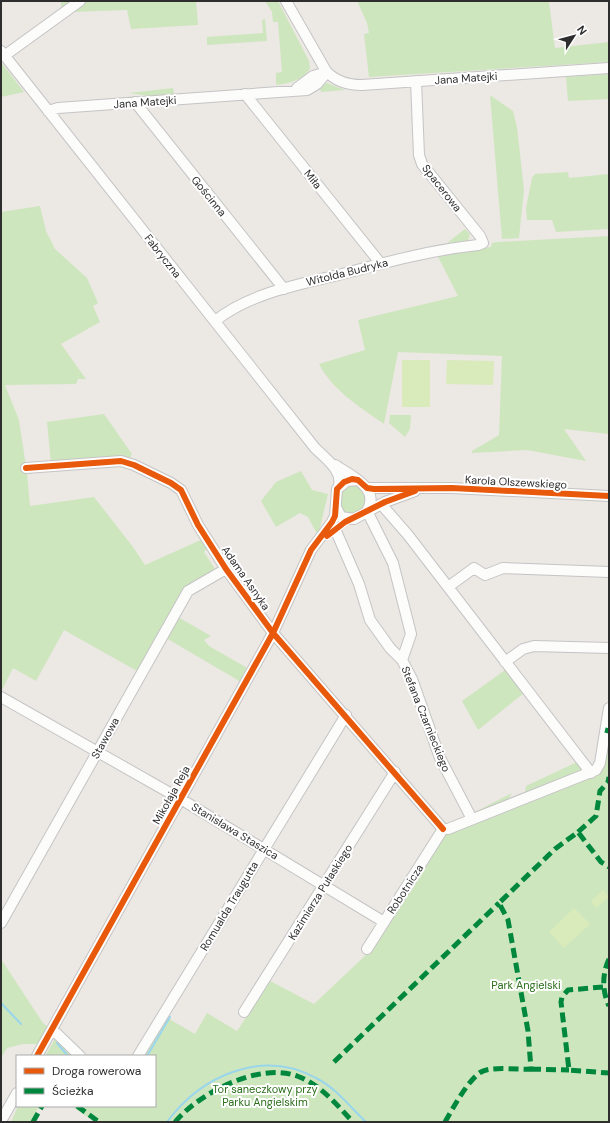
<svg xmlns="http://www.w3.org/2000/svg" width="610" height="1123" font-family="'DM Sans',sans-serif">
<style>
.green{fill:#cee6be}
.pitch{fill:#d9eabb}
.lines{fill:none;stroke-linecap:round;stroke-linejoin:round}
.stream{stroke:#99d6ec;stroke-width:2}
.minor-casing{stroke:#c5c4c5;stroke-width:12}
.minor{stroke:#fcfcfb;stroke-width:10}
.quiet{stroke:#00873e;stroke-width:5;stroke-dasharray:10 5;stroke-linecap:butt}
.cycleway-casing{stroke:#fff;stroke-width:8}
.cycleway{stroke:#e8590c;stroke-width:6}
.labels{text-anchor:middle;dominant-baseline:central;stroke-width:4;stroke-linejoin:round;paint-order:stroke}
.street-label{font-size:11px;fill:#2e2e2e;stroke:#fff}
.park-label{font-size:11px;fill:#2c6e1b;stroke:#fff}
</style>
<rect width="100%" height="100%" fill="#ece8e4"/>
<path class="green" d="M 61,1 L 196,1 L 198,25 L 131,29 L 127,10 L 73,12 L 61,9 Z
M 265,1 L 278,1 L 309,61 L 310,69 C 301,81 290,83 276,85 L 276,73 L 282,72 L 278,22 L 273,22 L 272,12 Z
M 357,1 L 557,1 L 549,2 L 555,48 L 609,42 L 609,62 L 369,77 L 364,34 L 369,33 L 367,23 Z
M 265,19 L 267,41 L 207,45 L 207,37 L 263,33 L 262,20 Z
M 1,62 L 4,66 L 24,92 L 1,97 Z
M 609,74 L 609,99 L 568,101 L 566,77 Z
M 327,83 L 345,90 L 321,92 L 319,86 Z
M 173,88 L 174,94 L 149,96 L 129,93 Z
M 490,95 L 513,111 L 517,127 L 524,190 L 519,238 L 502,239 Z
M 568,172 L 569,178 L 609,174 L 609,229 L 556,232 L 552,220 L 527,220 L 526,208 L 532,178 L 535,174 Z
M 40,206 L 46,231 L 55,249 L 87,278 L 98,303 L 93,306 L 100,322 L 61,344 L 86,379 L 78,379 L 76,384 L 5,385 L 19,420 L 27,473 L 30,506 L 94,497 L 133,547 L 145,565 L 203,539 L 208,548 L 204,552 L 217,572 L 185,588 L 137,671 L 64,630 L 36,681 L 13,668 L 1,692 L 1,212 Z
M 465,229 L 470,234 L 468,241 L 447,243 Z
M 609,236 L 609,434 L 564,429 L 586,461 L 527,450 L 472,453 L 472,451 L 499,435 L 502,356 L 398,352 L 384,424 C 360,407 333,391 319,364 L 365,350 L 358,320 L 458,296 L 436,253 L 491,247 L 492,243 L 498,242 Z
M 104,414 L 132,454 L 130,458 L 124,456 L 51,463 L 47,422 Z
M 390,415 L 411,415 L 410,429 L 405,437 L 389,423 Z
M 301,471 L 312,490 L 328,494 L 318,536 L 308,517 L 300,513 L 276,527 L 261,501 L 276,482 Z
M 356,484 L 360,487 L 367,497 L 364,507 L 353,513 L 344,513 C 337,507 341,492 346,486 Z
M 178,617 L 211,636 L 204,640 L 209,646 L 249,669 L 241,682 L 166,638 Z
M 508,668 L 524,693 L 478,730 L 462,701 Z
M 609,730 L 609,1122 L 95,1122 L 71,1106 L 155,1106 L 155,1056 L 141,1056 L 164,1016 L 195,1034 L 207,1013 L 237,1031 L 270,981 L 314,1004 L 369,952 L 445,834 L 599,774 L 604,764 Z
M 577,762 L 583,772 L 531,794 L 525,792 L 526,786 Z
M 512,793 L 506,803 L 476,816 L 473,813 Z
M 1,959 L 43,1023 L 48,1027 L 39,1044 L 23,1044 L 7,1048 L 1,1058 Z
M 59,1032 L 84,1056 L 45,1056 Z
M 18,1106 L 39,1106 L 31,1122 L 11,1122 Z"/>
<path class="pitch" d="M 402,360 L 430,360 L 430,407 L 402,407 Z
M 447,360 L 494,361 L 493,385 L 446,384 Z
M 603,890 L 609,897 L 596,908 L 591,901 Z
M 574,908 L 590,924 L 564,948 L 549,932 Z"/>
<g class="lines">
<path class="stream" d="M 1,1003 L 21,1024
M 57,1043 L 68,1056
M 147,1056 L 170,1017
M 167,1122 C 201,1076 262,1048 316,1078 C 336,1088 350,1107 366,1122"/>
<defs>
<path id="minor" d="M 286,1 L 326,71 C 336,82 348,85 362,85 L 609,68
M 1,51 L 315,448 C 326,459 345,472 338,488
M 4,56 L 80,1
M 297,88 L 313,76 L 327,72
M 245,94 L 381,264
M 135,102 L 284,289
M 48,111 L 58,108 L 307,90 L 317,84 L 327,72
M 215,321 C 250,293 298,285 342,274 C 387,262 431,250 478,245 L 483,243 L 480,236 L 422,164 L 419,155 L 416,81
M 335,465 C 350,475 381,488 367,511
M 26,468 L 121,461 L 134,465 L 171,483 L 181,490 L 198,525 L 226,569 L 273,633 L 443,829
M 367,488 L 452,488 L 609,496
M 381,504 L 408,535 L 591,773
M 336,507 L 341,517 L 354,519 L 385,502 L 415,491
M 367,511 L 393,563 L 411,634 L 402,660
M 332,522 L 359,584 L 370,620 L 390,648 L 402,660 L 412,679 L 440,758 L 472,819
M 448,587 L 474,568 L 485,575 L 503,568 L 609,572
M 505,662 L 523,649 L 534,646 L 609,648
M 1,697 L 184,801 L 384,922
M 443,829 L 448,829 L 596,770 L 600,763 L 609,708
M 1,923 L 188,591 L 226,569
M 367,949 L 443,829
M 244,1012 L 395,772
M 52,1029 L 80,1056
M 37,1056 L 273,633 L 311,550 L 332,522 L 335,516 L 337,489 L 347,481 L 358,480
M 138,1056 L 346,715
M 1,1121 L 17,1093"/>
</defs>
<use href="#minor" class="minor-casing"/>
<use href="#minor" class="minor"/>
<path class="quiet" d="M 605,730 L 609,731
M 578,832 L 596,816 L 600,791 L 608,782 L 609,777
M 609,959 C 602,974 602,991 609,1006
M 603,987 L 568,990 L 562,997 L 561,1002 L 569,1070 L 609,1073
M 334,1062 L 499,903
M 531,1069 L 569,1070
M 77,1106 L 99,1122
M 33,1122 L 42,1106
M 175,1122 C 199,1093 259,1062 297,1076 C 320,1084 337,1105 353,1122
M 445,1122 C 453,1108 468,1080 481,1072 C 491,1066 519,1070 531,1069 L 528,1031 L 508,920 L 499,903 L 555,849 L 578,832 L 601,862 L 609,867"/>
<defs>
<path id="cycleway" d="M 26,468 L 121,461 L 134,465 L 171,483 L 181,490 L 198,525 L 226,569 L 273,633 L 443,829
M 327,536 L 345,522 L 385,502 L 415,491
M 37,1056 L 273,633 L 311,550 L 332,522 L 335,516 L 337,489 L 344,482 L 352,479 L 358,480 L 367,488 L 374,489 L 452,488 L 609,496"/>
</defs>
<use href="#cycleway" class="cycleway-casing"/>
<use href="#cycleway" class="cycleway"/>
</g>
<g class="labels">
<g class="street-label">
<text transform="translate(466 78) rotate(-4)">Jana Matejki</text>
<text transform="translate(145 102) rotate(-4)">Jana Matejki</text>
<text transform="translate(313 179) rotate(51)">Miła</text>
<text transform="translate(442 188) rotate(52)">Spacerowa</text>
<text transform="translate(209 196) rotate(51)">Gościnna</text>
<text transform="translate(163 256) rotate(52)">Fabryczna</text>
<text transform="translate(347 272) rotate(-14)">Witolda Budryka</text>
<text transform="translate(516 482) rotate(3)">Karola Olszewskiego</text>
<text transform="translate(246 578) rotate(55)">Adama Asnyka</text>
<text transform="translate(426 719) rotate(68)">Stefana Czarnieckiego</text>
<text transform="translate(105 738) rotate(-61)">Stawowa</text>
<text transform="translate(171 795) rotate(-61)">Mikołaja Reja</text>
<text transform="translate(235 831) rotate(31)">Stanisława Staszica</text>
<text transform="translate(405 889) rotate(-57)">Robotnicza</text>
<text transform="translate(320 892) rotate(-58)">Kazimierza Pułaskiego</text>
<text transform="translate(229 906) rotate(-59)">Romualda Traugutta</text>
</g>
<g class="park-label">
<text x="526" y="985">Park Angielski</text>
<text x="265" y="1089">Tor saneczkowy przy<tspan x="265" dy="13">Parku Angielskim</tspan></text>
</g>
</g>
<rect width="610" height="1123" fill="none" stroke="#2e2e2e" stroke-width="4"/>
<rect x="16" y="1055" width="140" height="52" fill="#ffffff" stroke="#ababab"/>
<rect x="24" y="1068" width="20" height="6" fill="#e8590c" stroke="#ababab"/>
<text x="52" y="1075" font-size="12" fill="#2e2e2e">Droga rowerowa</text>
<rect x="24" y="1088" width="20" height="6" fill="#00873e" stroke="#ababab"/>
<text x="52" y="1095" font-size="12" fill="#2e2e2e">Ścieżka</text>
<g transform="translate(574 36) rotate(54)" stroke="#ffffff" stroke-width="3" paint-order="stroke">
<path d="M0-3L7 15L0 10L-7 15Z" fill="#2e2e2e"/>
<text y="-6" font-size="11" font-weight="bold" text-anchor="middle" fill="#2e2e2e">N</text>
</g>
</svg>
